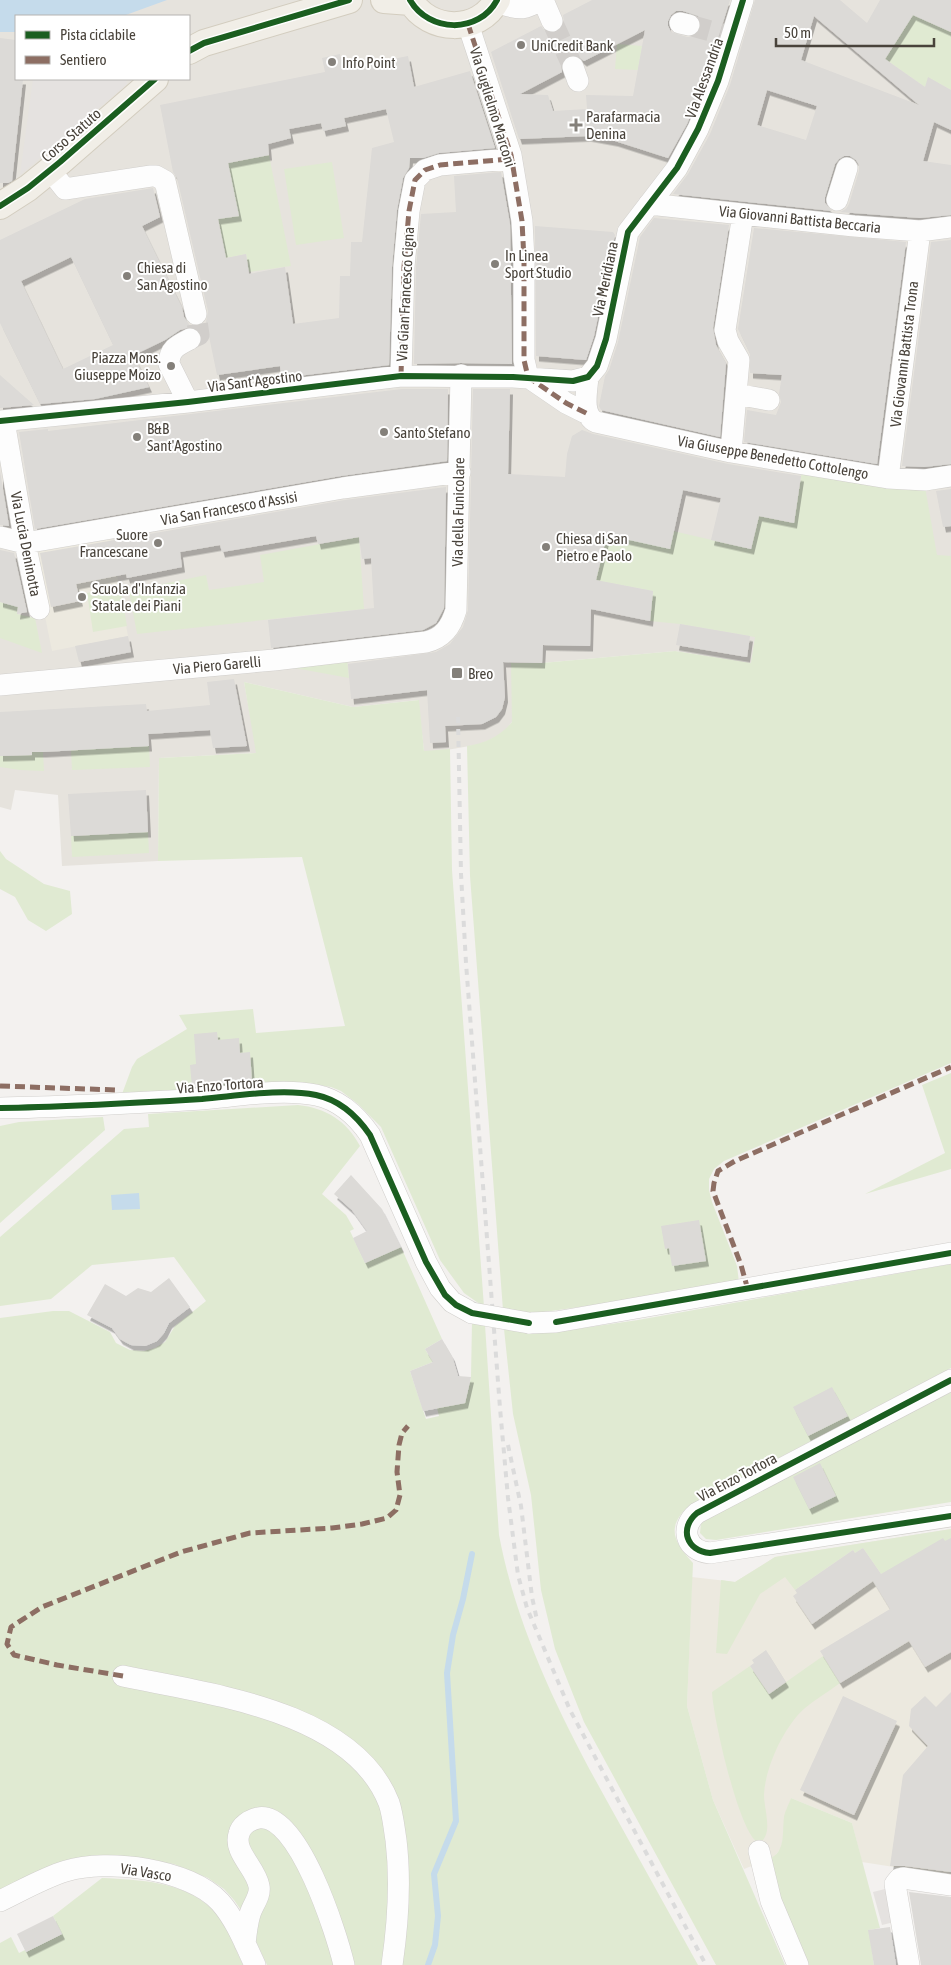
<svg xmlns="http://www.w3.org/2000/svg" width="951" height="1965" font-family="'Asap Condensed',sans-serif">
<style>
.residential{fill:#e6e3dd;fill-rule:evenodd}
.education{fill:#ece9df}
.green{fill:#e0ead2}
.parking{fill:#e5e2e0}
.water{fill:#c5dbeb}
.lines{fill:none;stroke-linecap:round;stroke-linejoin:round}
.stream{stroke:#c5dbeb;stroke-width:6}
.building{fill:#dcdad7;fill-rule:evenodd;filter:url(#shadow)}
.minor-tunnel{stroke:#d1cecb;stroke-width:21;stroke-dasharray:21 11;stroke-linecap:butt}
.minor-casing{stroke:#d1cfcc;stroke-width:22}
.major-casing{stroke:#d3cdbf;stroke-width:28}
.minor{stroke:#fdfdfd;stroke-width:21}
.major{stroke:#f1eee7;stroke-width:26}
.rail{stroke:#dbdbdb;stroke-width:4;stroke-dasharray:6 6;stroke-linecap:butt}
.minor-bridge-casing{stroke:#d1cfcc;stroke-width:22;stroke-linecap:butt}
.minor-bridge{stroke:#fdfdfd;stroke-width:21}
.quiet{stroke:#8d6e63;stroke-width:5;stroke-dasharray:10 5;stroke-linecap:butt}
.cycleway-casing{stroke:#fff;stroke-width:9}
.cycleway{stroke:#1b5e20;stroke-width:6}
.poi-dot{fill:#84807a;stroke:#fff;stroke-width:2}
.labels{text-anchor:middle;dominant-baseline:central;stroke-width:4;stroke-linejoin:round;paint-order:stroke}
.poi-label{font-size:15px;fill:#49433b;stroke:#fff;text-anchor:start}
.street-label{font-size:15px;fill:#49433b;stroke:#fff}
</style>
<defs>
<filter id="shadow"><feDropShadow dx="3" dy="5.5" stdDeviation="0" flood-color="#0004"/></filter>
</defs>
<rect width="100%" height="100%" fill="#f3f1ef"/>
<path class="residential" d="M 0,0 L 951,0 L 951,666 L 751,664 L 675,651 L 542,663 L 512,663 L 512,722 L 502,734 L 481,744 L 441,751 L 424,751 L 418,700 L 353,707 L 244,682 L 257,753 L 159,758 L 158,861 L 62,866 L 58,795 L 15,790 L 11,810 L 0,807 ZM 16,16 L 189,16 L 189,79 L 16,79 Z"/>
<path class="education" d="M 110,536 L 128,636 L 52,651 L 32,552 Z
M 951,1529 L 951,1876 L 862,1862 L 852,1823 L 791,1798 L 781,1848 L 774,1857 L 744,1869 L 713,1800 L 687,1706 L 692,1577 L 735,1582 L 775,1557 Z"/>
<path class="green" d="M 913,15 L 951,32 L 951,90 L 929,78 L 925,87 L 885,59 Z
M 617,44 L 642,46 L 638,70 L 615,69 Z
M 269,155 L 291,266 L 249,272 L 246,254 L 226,258 L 218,219 L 238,215 L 228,163 Z
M 332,162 L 344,238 L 296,245 L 284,169 Z
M 802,470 L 925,487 L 937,555 L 951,556 L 951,1063 L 724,1161 L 714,1169 L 709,1179 L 709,1190 L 712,1202 L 737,1266 L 739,1282 L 643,1298 L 537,1313 L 503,1310 L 470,876 L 467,746 C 486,743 500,736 512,722 L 511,663 L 542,663 L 675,651 L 751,663 L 755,637 L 680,624 L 650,621 L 653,591 L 610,583 L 577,579 L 607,535 L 673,531 L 751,549 L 759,516 L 794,523 Z
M 359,537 L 364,609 L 137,634 L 129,591 L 206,575 L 209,590 L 264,582 L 260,555 Z
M 120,586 L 127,626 L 93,632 L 87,593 Z
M 0,602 L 18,607 L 17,614 L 35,618 L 42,653 L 0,638 Z
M 347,659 L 349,678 L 284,666 Z
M 244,682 L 353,707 L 419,700 L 424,751 L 450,749 L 452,870 L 484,1307 L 464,1293 L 440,1260 L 381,1127 L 358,1104 L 341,1091 L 331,1087 L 306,1083 L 252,1084 L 122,1094 L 132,1067 L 137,1059 L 187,1029 L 179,1015 L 253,1009 L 256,1033 L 345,1026 L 302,857 L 158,861 L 159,758 L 256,753 Z
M 149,746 L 150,767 L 72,770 L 71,750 Z
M 32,752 L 43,752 L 44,771 L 20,770 L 0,767 L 0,756 L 31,755 Z
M 148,832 L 149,853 L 72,857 L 71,836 Z
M 0,851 L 6,859 L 44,884 L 70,891 L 72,914 L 46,931 L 28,920 L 15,897 L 0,889 Z
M 951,1073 L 951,1169 L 865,1194 L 945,1153 L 922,1085 Z
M 298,1105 C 326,1108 347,1121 360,1146 L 322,1194 L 346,1215 L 354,1229 L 350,1231 L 365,1263 L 401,1247 L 442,1339 L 425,1349 L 433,1362 L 410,1371 L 426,1419 L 439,1416 L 437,1408 L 465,1403 L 471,1377 L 472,1322 L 485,1325 L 499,1535 C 518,1636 567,1730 617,1819 C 644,1868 671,1916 698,1965 L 267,1965 L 243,1913 L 234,1900 L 224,1889 L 208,1878 L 174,1864 L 118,1856 L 0,1891 L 0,1318 L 53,1311 L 69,1311 L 110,1332 L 116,1343 L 130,1350 L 144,1351 L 155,1348 L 165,1342 L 175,1326 L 206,1301 L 174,1257 L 92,1265 L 51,1299 L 0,1306 L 0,1237 L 124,1129 L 149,1127 L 148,1114 Z
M 103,1117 L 105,1130 L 0,1223 L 0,1126 L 19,1122 Z
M 951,1264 L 951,1368 L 790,1452 L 688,1507 C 665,1528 675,1543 693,1563 L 687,1706 L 713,1800 L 785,1965 L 716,1965 L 584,1722 L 555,1649 L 541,1590 L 531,1495 L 513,1414 L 504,1329 L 563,1331 L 638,1320 Z
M 951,1392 L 951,1502 L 716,1540 L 706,1539 L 700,1533 L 701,1523 L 704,1519 Z
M 951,1529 L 951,1543 L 881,1574 L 863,1548 L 855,1553 L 853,1550 L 795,1590 L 785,1577 L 760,1594 L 727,1654 L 716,1653 L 721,1580 L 735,1582 L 775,1557 Z
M 823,1656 L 840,1683 C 828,1692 816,1699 805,1708 C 784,1726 765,1768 764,1795 C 764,1808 772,1830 763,1840 L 756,1841 C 738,1827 713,1717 712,1692 L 750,1666 L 769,1694 Z
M 791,1798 L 852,1823 L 880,1928 L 869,1930 L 874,1965 L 805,1965 L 776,1900 L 769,1859 C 786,1852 782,1833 784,1817 C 785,1811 789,1804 791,1798 Z
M 102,1878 C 140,1880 182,1881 211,1908 C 226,1923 234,1946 243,1965 L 0,1965 L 0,1943 L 11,1937 L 19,1953 L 25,1950 L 26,1952 L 62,1934 L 53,1916 Z"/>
<path class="parking" d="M 33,79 L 126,79 L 127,84 L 20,175 Z
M 885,1889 L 894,1922 L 882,1925 L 873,1892 Z"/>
<path class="water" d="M 0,0 L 167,0 L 123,16 L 16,16 L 15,32 L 0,32 Z
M 139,1193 L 140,1209 L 112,1210 L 111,1195 Z"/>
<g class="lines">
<path class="stream" d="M 428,1965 L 435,1945 L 438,1916 L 434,1874 L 456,1821 L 447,1673 L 453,1635 L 463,1599 L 472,1554"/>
</g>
<path class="building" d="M 592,0 L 730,0 L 706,77 L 687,124 L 668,158 L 615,141 L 588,136 L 519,139 L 491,52 L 541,26 L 545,31 L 550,33 L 557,32 L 562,28 L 564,23 L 563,15 ZM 676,11 L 683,11 L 698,16 L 701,22 L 701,27 L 698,34 L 692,37 L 687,37 L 671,32 L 668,26 L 668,21 L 671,15 ZM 645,30 L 633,96 L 586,95 L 587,109 L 553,111 L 548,95 L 520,94 L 562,72 L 561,64 L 564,59 L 568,55 L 576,55 L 584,61 Z
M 755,0 L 840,0 L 867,23 L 880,0 L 951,0 L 951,32 L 913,15 L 885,59 L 925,87 L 928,77 L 951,90 L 951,130 L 934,122 L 923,161 L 951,165 L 951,215 L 920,218 L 840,212 L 846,209 L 849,204 L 859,171 L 859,165 L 856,160 L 850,156 L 844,156 L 839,159 L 835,164 L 825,197 L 825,203 L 832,211 L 673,194 L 688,174 L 710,134 L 730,85 ZM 814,16 L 853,49 L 919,105 L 801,60 ZM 767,90 L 817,106 L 806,140 L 757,125 Z
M 0,38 L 16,40 L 16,79 L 23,79 L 12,181 L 8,183 L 0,183 Z
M 340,54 L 343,69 L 408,56 L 414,87 L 470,71 L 495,148 L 439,153 L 423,158 L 410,158 L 409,168 L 403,178 L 397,210 L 392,267 L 389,365 L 281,378 L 280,366 L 217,375 L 206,322 L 208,311 L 177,178 L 173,172 L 160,105 L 325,72 L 322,58 ZM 386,109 L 394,142 L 372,148 L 362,242 L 351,242 L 350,276 L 340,276 L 339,318 L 293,324 L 285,267 L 249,274 L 246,254 L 226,258 L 218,219 L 239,216 L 228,163 L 269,155 L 268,144 L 291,138 L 289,129 L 321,123 L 323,131 L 346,126 L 344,118 Z
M 501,172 L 510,224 L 512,364 L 461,363 L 414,364 L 416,268 L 421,214 L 456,212 L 454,176 Z
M 153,188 L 160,217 L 142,226 L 182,307 L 184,317 L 191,327 L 180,330 L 165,340 L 134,355 L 149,387 L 95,399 L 40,404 L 0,323 L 0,240 L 85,199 ZM 71,257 L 113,345 L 63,369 L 21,281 Z
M 654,218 L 729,225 L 713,328 L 716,345 L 726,363 L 720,437 L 601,410 L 599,406 L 605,376 L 609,370 L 618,342 L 640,237 Z
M 535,226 L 613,232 L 615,235 L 594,336 L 586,360 L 536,356 Z
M 754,228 L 906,242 L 877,464 L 744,442 L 747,410 L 776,415 L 781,402 L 779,394 L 782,375 L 750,373 L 750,354 L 738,329 Z
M 951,240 L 951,464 L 924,467 L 902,466 L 931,242 Z
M 0,375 L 34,405 L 0,408 Z
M 402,389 L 448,389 L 447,461 L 341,476 L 35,529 L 19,432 L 48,429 L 48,431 Z
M 473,389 L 510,389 L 508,474 L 565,477 L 567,454 L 572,436 L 582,430 L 593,434 L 728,464 L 801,476 L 794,523 L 759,516 L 751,549 L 711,540 L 721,498 L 683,490 L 670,549 L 607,535 L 596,580 L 653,591 L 650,621 L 591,609 L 590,646 L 543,645 L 542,663 L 503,662 L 505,697 L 502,709 L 496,717 L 482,724 L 445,726 L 446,742 L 430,743 L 427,690 L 351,699 L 348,664 L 436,652 L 450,644 L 463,627 L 468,610 Z
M 0,471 L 9,526 L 0,525 Z
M 446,487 L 444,608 L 436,623 L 423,630 L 271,648 L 268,620 L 374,608 L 371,558 L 362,559 L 359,537 L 318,544 L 316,536 L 222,552 L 220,545 L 180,552 L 182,567 L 127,578 L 126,574 L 76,584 L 80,601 L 51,607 L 40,553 L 345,500 Z
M 951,489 L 951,526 L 943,527 L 936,491 Z
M 0,550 L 14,553 L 27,612 L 17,614 L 18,607 L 0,602 Z
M 680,624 L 750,636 L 747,657 L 676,645 Z
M 128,636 L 131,652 L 79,662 L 75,646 Z
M 234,679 L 247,746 L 213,748 L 210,730 L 148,734 L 149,746 L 43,752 L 32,752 L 32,755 L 0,756 L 0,712 L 146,704 L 147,711 L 210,705 L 207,682 Z
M 146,790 L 148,832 L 71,836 L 68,794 Z
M 217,1032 L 218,1040 L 239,1038 L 240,1053 L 250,1052 L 252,1081 L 192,1087 L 190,1065 L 196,1064 L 194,1034 Z
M 351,1175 L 382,1209 L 401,1247 L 365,1263 L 353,1238 L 367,1231 L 352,1210 L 334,1194 Z
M 699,1220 L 706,1261 L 672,1266 L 669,1248 L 665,1249 L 661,1226 Z
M 169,1278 L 190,1307 L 169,1323 L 164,1333 L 157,1341 L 145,1346 L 131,1345 L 120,1339 L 112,1328 L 87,1315 L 105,1284 L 126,1296 L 138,1288 L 151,1292 Z
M 442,1339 L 452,1356 L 458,1376 L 471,1377 L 465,1403 L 423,1411 L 410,1371 L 433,1362 L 425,1349 Z
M 832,1387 L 848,1416 L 808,1436 L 793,1407 Z
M 820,1463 L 836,1496 L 809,1509 L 793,1477 Z
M 943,1538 L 945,1541 L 951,1538 L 951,1652 L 925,1667 L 909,1641 L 840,1683 L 820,1651 L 890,1609 L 873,1581 L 812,1624 L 793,1596 L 797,1593 L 795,1590 L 853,1550 L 855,1553 L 863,1548 L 881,1574 Z
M 766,1650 L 786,1682 L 769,1694 L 750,1666 L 754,1663 L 752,1660 Z
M 951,1692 L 951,1872 L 905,1866 L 890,1866 L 903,1775 L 928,1746 L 909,1726 L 911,1709 L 925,1696 L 936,1707 Z
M 843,1696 L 897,1721 L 854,1815 L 800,1790 Z
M 909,1892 L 951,1897 L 951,1965 L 921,1965 Z
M 53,1916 L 62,1934 L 26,1952 L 17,1934 Z
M 890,1927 L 896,1965 L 874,1965 L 868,1930 Z"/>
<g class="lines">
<path class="minor-tunnel" d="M 552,21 L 573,67
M 689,25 L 722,34
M 190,339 L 199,335 L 196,314"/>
<defs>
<path id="minor" d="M 543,0 L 552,21
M 495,3 C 518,7 519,13 541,0
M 680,23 L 689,25
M 468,24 L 511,155 L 522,221 L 524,260 L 524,360 L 528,377 L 566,403 L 588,414
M 573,67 L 578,81
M 50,170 L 65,189 L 151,176 L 156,176 L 165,181 L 196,314
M 837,200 L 847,168
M 649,204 L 854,226 L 920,231 L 951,227
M 401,376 L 404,267 L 409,211 L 415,180 L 425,170 L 440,165 L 509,159
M 588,377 C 587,391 581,415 596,422 L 731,452 L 888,478 L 925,480 L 951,476
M 736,394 L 769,400
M 188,402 L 169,364 C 169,349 178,345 190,339
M 0,421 L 188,402 L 401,376 L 513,377 L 573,381 L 588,377 L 597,366 L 606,339 L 628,232 L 677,168 L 698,129 L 718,81 L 743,0
M 4,421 L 25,543 L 39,609
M 731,452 L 739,360 L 728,341 L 725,330 L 743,214
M 888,478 L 920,231
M 0,537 L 25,543 L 343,488 L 460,472
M 0,685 L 274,660 L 426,642 C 443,638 451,627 456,610 L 461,375
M 0,1108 C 67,1107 135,1103 202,1099 C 237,1096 282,1088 316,1095 C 340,1100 357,1116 370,1135 L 426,1262 L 440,1288 L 452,1302 L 472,1313
M 529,1323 L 556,1322 L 951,1253
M 951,1380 L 697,1513 C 679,1528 686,1551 710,1553 L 951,1516
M 123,1676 C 208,1694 353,1710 389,1803 C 393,1815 394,1828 396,1840 C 401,1882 398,1924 392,1965
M 759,1851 L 771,1901 L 798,1965
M 0,1901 C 21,1891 43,1878 66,1871 C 107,1858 190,1869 220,1902 C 236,1920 245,1944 255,1965
M 245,1944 C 246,1934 247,1924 250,1914 C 253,1904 261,1896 259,1886 C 256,1868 233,1852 239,1834 C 241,1825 250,1820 258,1818 C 298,1810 337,1935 344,1965
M 909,1965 L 895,1884 L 899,1879 L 903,1878 L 951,1885"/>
<path id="major" d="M 384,0 L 411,2
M 410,0 C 429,33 479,34 497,0
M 189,51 L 204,43 L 349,0
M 0,206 L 28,188 L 60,162 L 155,79"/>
</defs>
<use href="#minor" class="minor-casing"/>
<use href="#major" class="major-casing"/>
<use href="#minor" class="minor"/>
<use href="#major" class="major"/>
<path class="rail" d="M 458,717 L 461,874 L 466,963 L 500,1408 L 508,1498 L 518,1575 L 527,1608 L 570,1710 L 706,1965
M 508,1445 L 521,1506 L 532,1597 L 537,1620"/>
<defs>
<path id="minor-bridge" d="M 472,1313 L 529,1323"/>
</defs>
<use href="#minor-bridge" class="minor-bridge-casing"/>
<use href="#minor-bridge" class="minor-bridge"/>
<path class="quiet" d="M 468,24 L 511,155 L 522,221 L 524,260 L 524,360 L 528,377 L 566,403 L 588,414
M 401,376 L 404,267 L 409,211 L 415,180 L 425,170 L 440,165 L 509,159
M 0,1086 L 116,1090
M 748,1290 L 741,1265 L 713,1191 L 714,1183 L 718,1171 L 735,1161 L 951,1067
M 123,1676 L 57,1665 L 14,1655 L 7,1644 L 11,1627 L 42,1607 L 181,1552 L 250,1533 L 332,1528 L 362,1524 L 387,1518 L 396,1510 L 400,1495 L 397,1472 L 399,1445 L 402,1433 L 408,1426"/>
<defs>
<path id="cycleway" d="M 410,0 C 429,33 479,34 497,0
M 189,51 L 204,43 L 349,0
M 0,206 L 28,188 L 60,162 L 155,79
M 0,421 L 188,402 L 401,376 L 513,377 L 573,381 L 588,377 L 597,366 L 606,339 L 628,232 L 677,168 L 698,129 L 718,81 L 743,0
M 0,1108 C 67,1107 135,1103 202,1099 C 237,1096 282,1088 316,1095 C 340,1100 357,1116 370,1135 L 426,1262 L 445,1295 L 456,1305 L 472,1313 L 529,1323
M 556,1322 L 951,1253
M 951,1380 L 697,1513 C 679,1528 686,1551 710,1553 L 951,1516"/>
</defs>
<use href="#cycleway" class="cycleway-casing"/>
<use href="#cycleway" class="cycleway"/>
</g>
<g class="poi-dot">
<circle cx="521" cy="45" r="5"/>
<circle cx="332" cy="62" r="5"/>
<path d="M573.5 117.5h5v5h5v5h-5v5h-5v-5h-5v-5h5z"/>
<circle cx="495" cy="264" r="5"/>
<circle cx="127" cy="276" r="5"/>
<circle cx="171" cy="366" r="5"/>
<circle cx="384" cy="432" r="5"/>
<circle cx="137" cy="437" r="5"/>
<circle cx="158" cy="543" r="5"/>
<circle cx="546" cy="547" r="5"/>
<circle cx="82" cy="597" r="5"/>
<rect x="451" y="667" width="12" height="12" rx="2.5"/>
</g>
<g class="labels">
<g class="poi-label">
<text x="531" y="45">UniCredit Bank</text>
<text x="342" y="62">Info Point</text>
<text x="586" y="116">Parafarmacia<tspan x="586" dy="17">Denina</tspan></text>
<text x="505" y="255">In Linea<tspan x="505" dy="17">Sport Studio</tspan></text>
<text x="137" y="267">Chiesa di<tspan x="137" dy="17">San Agostino</tspan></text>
<text x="161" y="357" text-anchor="end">Piazza Mons.<tspan x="161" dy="17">Giuseppe Moizo</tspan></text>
<text x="147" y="428">B&amp;B<tspan x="147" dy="17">Sant'Agostino</tspan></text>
<text x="394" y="432">Santo Stefano</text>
<text x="148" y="534" text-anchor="end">Suore<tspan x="148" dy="17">Francescane</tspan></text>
<text x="556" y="538">Chiesa di San<tspan x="556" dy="17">Pietro e Paolo</tspan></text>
<text x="92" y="588">Scuola d'Infanzia<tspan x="92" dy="17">Statale dei Piani</tspan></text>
<text x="468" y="673">Breo</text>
</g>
<g class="street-label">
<text transform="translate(704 78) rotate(-70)">Via Alessandria</text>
<text transform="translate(493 107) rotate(73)">Via Guglielmo Marconi</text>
<text transform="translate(71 135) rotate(-41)">Corso Statuto</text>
<text transform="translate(800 219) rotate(6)">Via Giovanni Battista Beccaria</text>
<text transform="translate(605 279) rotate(-78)">Via Meridiana</text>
<text transform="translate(405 294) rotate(-87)">Via Gian Francesco Cigna</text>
<text transform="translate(904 354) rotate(-83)">Via Giovanni Battista Trona</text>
<text transform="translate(255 381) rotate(-7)">Via Sant'Agostino</text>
<text transform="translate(773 457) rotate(10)">Via Giuseppe Benedetto Cottolengo</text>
<text transform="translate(229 508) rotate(-10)">Via San Francesco d'Assisi</text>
<text transform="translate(458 512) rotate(-89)">Via della Funicolare</text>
<text transform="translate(26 544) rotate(79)">Via Lucia Deninotta</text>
<text transform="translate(217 665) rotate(-5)">Via Piero Garelli</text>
<text transform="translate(220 1085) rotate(-4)">Via Enzo Tortora</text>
<text transform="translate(737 1477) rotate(-28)">Via Enzo Tortora</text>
<text transform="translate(146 1872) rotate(9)">Via Vasco</text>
</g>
</g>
<rect x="15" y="15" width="175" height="65" fill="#ffffff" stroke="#b6b4b1"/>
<rect x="25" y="31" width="25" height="8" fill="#1b5e20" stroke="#b6b4b1"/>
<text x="60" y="40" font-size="15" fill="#49433b">Pista ciclabile</text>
<rect x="25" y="56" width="25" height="8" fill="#8d6e63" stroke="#b6b4b1"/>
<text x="60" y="65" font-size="15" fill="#49433b">Sentiero</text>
<path d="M776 38v8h158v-8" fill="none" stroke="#49433b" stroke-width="2.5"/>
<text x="784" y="38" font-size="15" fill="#49433b" stroke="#ffffff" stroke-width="4" paint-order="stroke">50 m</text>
</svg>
